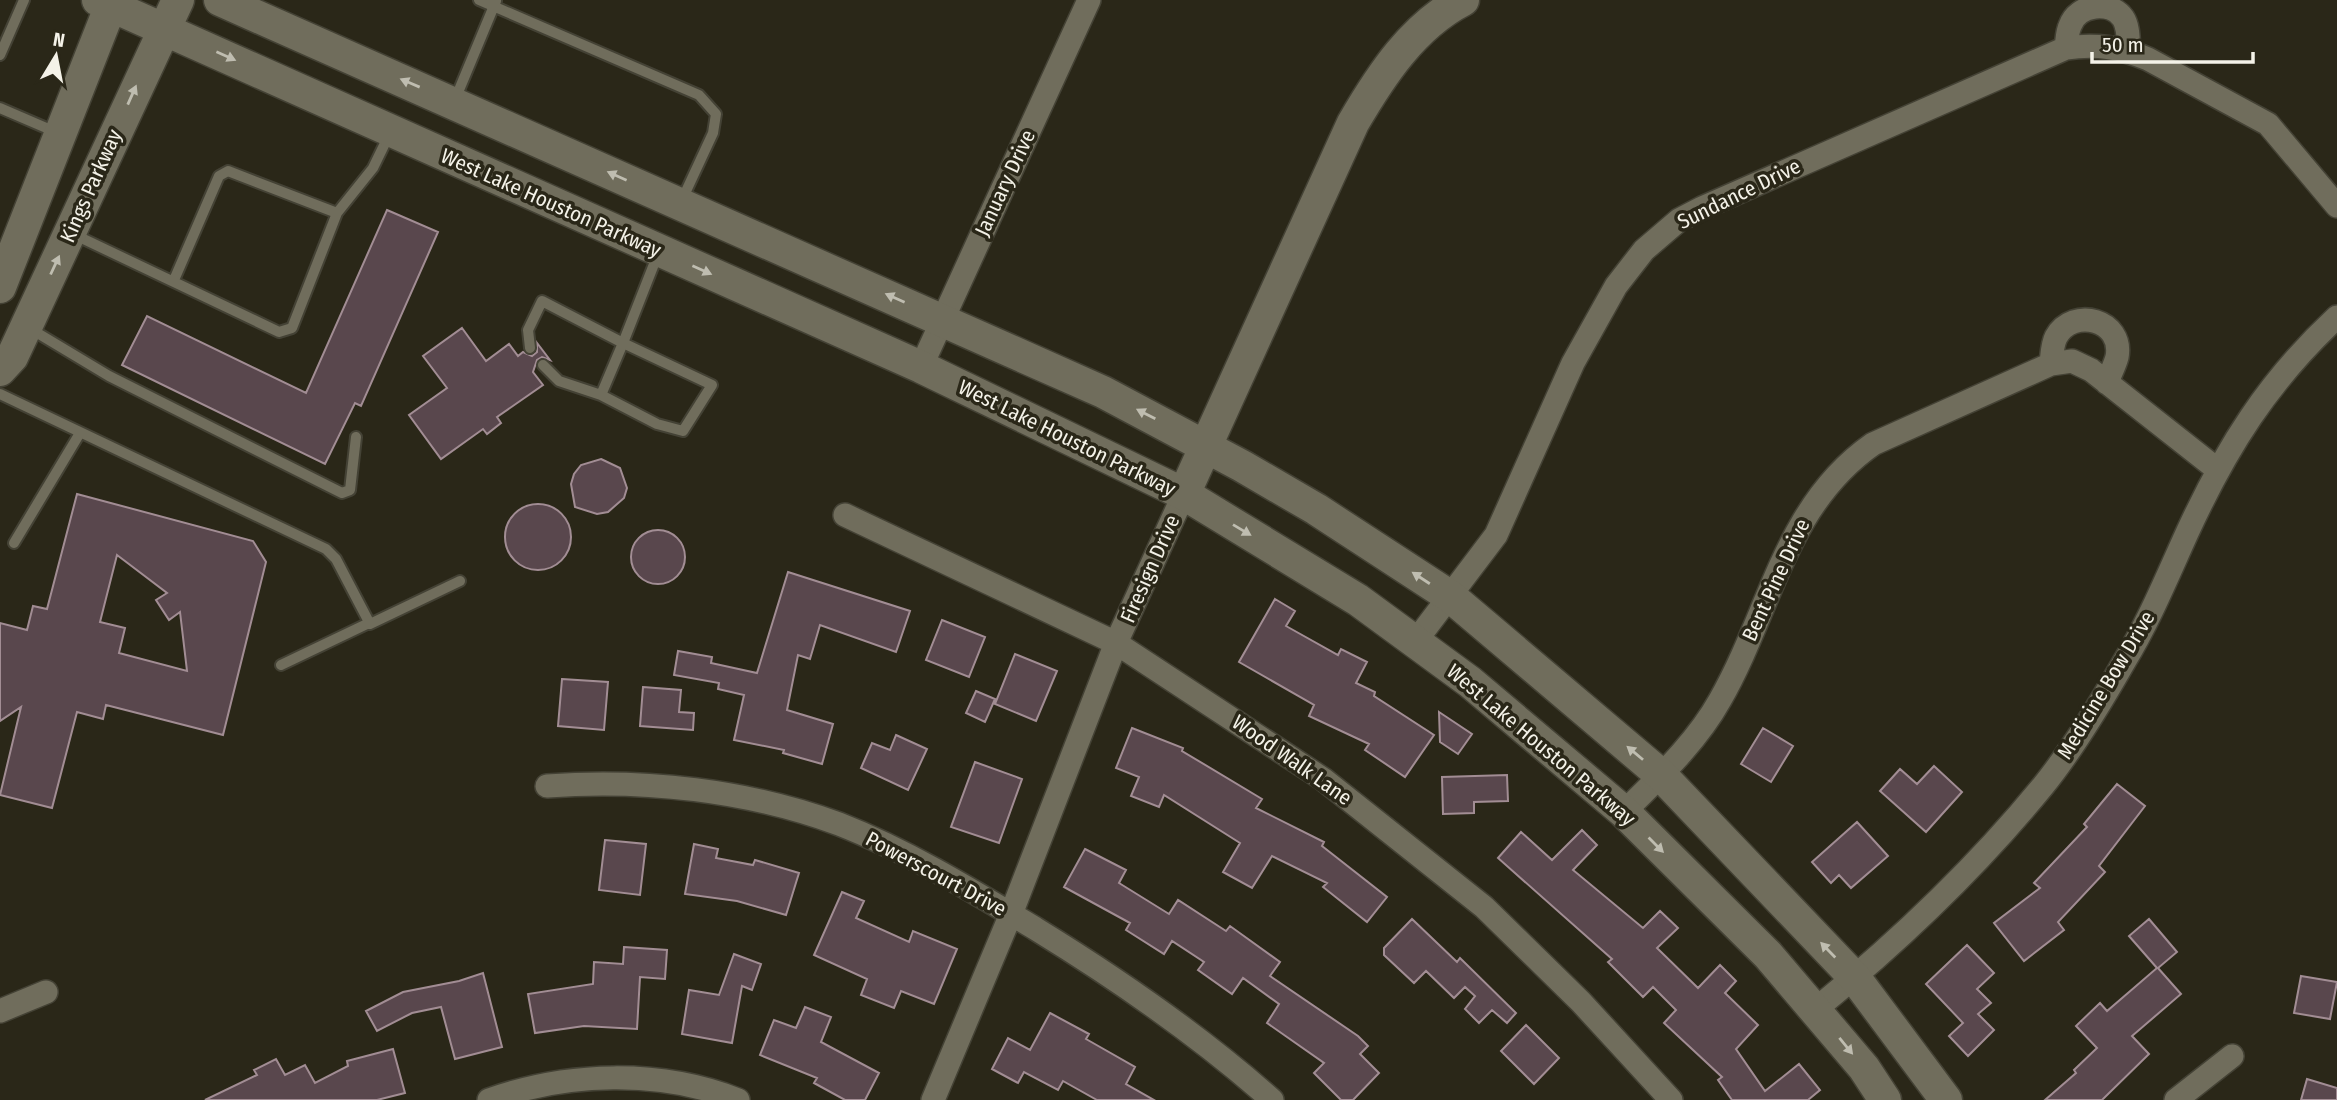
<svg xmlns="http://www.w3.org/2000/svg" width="2337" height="1100" font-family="'Fira Sans Condensed',sans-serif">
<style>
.building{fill:#59474d;stroke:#a28d94;stroke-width:2;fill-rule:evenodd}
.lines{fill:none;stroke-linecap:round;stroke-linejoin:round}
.lane-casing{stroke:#444235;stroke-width:14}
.street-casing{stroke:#444235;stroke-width:26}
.secondary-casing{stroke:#444235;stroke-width:35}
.lane{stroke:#706d5c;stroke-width:10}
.street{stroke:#706d5c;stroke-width:23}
.secondary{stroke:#706d5c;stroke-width:32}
.oneway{fill:#bfbdb0}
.labels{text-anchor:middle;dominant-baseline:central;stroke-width:7;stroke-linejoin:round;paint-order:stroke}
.street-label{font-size:21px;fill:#f4f2e8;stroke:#2a2718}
</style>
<rect width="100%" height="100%" fill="#2a2718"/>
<path class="building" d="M 387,210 L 438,232 L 361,406 L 355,403 L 325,464 L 122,365 L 147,316 L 306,393 Z
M 462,328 L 486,361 L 509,344 L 518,356 L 523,352 L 532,356 L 537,352 L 537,343 L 550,360 L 542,357 L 537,360 L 533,372 L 543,385 L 497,417 L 501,423 L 487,434 L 483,429 L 441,459 L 409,415 L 447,388 L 423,356 Z
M 601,459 L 620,468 L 627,488 L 624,498 L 608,512 L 597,514 L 575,507 L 571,484 L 574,474 L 581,465 Z
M 77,494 L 253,541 L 266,562 L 223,735 L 106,705 L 103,719 L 77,712 L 52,808 L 0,795 L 21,707 L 0,721 L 0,623 L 27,630 L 33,606 L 47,609 ZM 117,555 L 167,593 L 156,600 L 169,620 L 180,612 L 187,671 L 119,653 L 125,628 L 100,622 Z
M505 537a33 33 0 1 1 66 0a33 33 0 1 1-66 0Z
M631 557a27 27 0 1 1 54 0a27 27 0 1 1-54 0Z
M 788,572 L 910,611 L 896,652 L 820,625 L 810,659 L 798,655 L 787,710 L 833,724 L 822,764 L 783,753 L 784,750 L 734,740 L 744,695 L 718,689 L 719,683 L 674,675 L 678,651 L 712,657 L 711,663 L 757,673 Z
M 1275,599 L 1295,611 L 1286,626 L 1338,655 L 1341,649 L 1367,662 L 1356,683 L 1375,692 L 1374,696 L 1434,735 L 1405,777 L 1365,750 L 1369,744 L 1309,716 L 1314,705 L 1239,662 Z
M 942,620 L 985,637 L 969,677 L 926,660 Z
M 1015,654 L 1057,671 L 1036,721 L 995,704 Z
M 562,679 L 608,682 L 604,730 L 558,726 Z
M 643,687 L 681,690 L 679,712 L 694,713 L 693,730 L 640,726 Z
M 976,691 L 995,699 L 985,722 L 966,713 Z
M 1439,712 L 1472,734 L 1458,754 L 1440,742 Z
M 1132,728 L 1183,748 L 1182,751 L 1262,799 L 1256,808 L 1324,842 L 1322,846 L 1387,897 L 1367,922 L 1323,887 L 1327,883 L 1272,856 L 1252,888 L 1223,872 L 1240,843 L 1164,795 L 1159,807 L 1131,796 L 1139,777 L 1116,768 Z
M 1763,728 L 1793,746 L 1771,782 L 1741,764 Z
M 896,735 L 927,749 L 908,790 L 861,768 L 872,743 L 890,750 Z
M 975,762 L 1022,779 L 999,843 L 951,827 Z
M 1934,766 L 1962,792 L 1926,832 L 1880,791 L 1900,769 L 1917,784 Z
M 1507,775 L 1508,801 L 1474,802 L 1474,813 L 1443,814 L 1442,777 Z
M 2117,784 L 2145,806 L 2099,866 L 2105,872 L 2058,922 L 2064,930 L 2024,961 L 1994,923 L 2040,888 L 2034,883 L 2087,827 L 2084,824 Z
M 1857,822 L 1888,856 L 1851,888 L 1839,875 L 1831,883 L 1812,862 Z
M 1582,830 L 1597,845 L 1573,870 L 1643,928 L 1660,911 L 1678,928 L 1657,948 L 1698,988 L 1720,965 L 1736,981 L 1725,993 L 1758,1025 L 1736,1049 L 1765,1091 L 1799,1064 L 1820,1090 L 1808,1100 L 1732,1100 L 1718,1080 L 1722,1077 L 1664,1023 L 1676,1010 L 1653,987 L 1643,997 L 1608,962 L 1612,959 L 1498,858 L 1521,832 L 1552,860 Z
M 605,840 L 646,844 L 640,895 L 599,890 Z
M 694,844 L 718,849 L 716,858 L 753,865 L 755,860 L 799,873 L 786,915 L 737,901 L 685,894 Z
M 1085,849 L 1126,870 L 1119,883 L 1169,914 L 1178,900 L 1226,931 L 1230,926 L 1280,962 L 1270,976 L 1358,1036 L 1368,1046 L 1360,1054 L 1379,1073 L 1353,1100 L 1341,1100 L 1314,1073 L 1324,1063 L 1267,1023 L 1279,1004 L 1243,978 L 1232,994 L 1198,970 L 1204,962 L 1172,941 L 1164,954 L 1126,930 L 1130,923 L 1064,887 Z
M 842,892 L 864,901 L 856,918 L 909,942 L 913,931 L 957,949 L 934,1004 L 901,991 L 894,1008 L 861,995 L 867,979 L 814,955 Z
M 1412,919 L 1457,962 L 1460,958 L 1516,1013 L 1507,1023 L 1492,1010 L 1479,1023 L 1465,1009 L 1475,996 L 1465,987 L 1454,998 L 1426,971 L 1414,983 L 1384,955 L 1384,948 Z
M 2149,919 L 2177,952 L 2158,968 L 2181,994 L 2132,1036 L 2149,1054 L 2102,1100 L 2045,1100 L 2076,1073 L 2074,1070 L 2097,1048 L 2076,1026 L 2100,1003 L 2107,1011 L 2157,968 L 2129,936 Z
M 1967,945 L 1994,973 L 1977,989 L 1991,1003 L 1978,1014 L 1994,1030 L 1968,1056 L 1949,1036 L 1963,1023 L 1926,984 Z
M 624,947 L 667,950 L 665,979 L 640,977 L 637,1029 L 584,1026 L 535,1033 L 528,994 L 593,984 L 594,962 L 623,964 Z
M 734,954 L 761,964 L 752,990 L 742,986 L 732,1043 L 682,1034 L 689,990 L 719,995 Z
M 483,973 L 502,1047 L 455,1059 L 441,1007 L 412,1013 L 377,1031 L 366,1011 L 403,992 L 459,981 Z
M 2301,976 L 2337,982 L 2330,1019 L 2294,1013 Z
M 805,1007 L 831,1017 L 821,1042 L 879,1073 L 865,1100 L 845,1100 L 814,1083 L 817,1078 L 760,1055 L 774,1020 L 796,1028 Z
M 1050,1013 L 1089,1034 L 1086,1039 L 1135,1067 L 1126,1084 L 1154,1100 L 1097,1100 L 1063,1081 L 1058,1090 L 1024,1072 L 1018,1083 L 992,1069 L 1008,1038 L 1030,1050 Z
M 1526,1025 L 1559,1058 L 1534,1084 L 1501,1051 Z
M 393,1049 L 405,1093 L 377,1100 L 205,1100 L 257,1075 L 254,1070 L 276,1059 L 285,1075 L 305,1065 L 315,1083 L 348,1066 L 347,1061 Z
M 2307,1079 L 2337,1088 L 2337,1100 L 2301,1100 Z"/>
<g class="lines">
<defs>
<path id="lane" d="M 479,0 L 699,95 L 716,114 L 713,133 L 681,202
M 0,55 L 24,0
M 454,102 L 496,1
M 0,108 L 58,133
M 73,234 L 279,332 L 292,328 L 337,213 L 373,168 L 389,135
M 174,280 L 219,176 L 228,171 L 337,213
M 29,328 L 109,376 L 342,493 L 350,490 L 356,437
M 530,348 L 528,330 L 542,301 L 623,343 L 601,395
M 543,365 L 559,381 L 601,395 L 657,424 L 683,431 L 712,385 L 623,343 L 658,254
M 0,394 L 326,549 L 336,559 L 370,624 L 460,581
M 14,543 L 80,433
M 281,665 L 369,623"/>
<path id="street" d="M 2066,48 C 2067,41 2067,32 2070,26 C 2077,4 2111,0 2123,18 C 2129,27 2128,41 2129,51
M 2051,364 C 2052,355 2052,345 2056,337 C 2073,306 2124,320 2117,357 C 2115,365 2110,374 2107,383
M 921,367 L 1089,0
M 845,515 L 1116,643 L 1323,779 L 1484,907 L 1581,1002 L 1671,1100
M 1415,642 L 1496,535 L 1573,363 L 1616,286 L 1644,250 L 1679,220 L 1702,208 L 2066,48 C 2096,44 2120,47 2148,59 L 2268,124 L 2337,206
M 547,786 C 644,779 747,790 839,824 C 908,851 973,891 1036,929 C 1119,980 1199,1035 1272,1100
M 1624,812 C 1658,778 1696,743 1720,700 C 1771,611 1784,506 1873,444 L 2051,364 L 2072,361 L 2091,370 L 2218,470
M 1816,1009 C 1898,942 1976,868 2043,786 C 2073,749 2100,704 2124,662 C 2149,621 2167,577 2187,533 C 2226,448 2268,381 2337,317
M 0,1011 L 46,992
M 489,1100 C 567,1072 660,1069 738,1100
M 933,1100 L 1011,914 L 1116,643 L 1184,494
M 2176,1100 L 2232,1056"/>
<path id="secondary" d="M 98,0 L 921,367 L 1184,494 L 1358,600 L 1470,682 L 1624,812 L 1768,955 L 1864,1068 L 1885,1100
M 220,0 L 1103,392 L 1242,466 L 1316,509 L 1451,597 L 1661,775 L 1855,978 L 1946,1100
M 0,287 L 113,0
M 0,370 L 12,357 L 26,327 L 178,0
M 1184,494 L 1353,123 C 1381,75 1413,26 1463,0"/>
</defs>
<use href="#lane" class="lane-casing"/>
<use href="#street" class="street-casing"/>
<use href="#secondary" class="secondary-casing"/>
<use href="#lane" class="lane"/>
<use href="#street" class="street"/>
<use href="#secondary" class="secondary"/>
</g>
<defs><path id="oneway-solid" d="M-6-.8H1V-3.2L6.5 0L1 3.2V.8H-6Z" transform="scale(1.75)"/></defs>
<g class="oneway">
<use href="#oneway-solid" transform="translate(226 56) rotate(24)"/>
<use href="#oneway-solid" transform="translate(410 83) rotate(-157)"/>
<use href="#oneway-solid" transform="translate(132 95) rotate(-66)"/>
<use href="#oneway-solid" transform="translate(617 176) rotate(-156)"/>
<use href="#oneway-solid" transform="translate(55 265) rotate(-65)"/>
<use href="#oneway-solid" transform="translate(702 270) rotate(24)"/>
<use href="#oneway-solid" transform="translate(895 298) rotate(-156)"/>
<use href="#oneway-solid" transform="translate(1146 414) rotate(-153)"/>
<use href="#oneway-solid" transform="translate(1242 530) rotate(31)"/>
<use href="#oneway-solid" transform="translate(1421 578) rotate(-147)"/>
<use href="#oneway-solid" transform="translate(1635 753) rotate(-140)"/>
<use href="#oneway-solid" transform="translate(1656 845) rotate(45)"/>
<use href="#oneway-solid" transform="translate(1828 950) rotate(-134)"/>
<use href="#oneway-solid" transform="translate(1846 1046) rotate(51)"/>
</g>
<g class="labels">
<g class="street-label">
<text transform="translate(1005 183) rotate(-65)">January Drive</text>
<text transform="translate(91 186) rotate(-66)">Kings Parkway</text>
<text transform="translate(1739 194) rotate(-26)">Sundance Drive</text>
<text transform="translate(551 203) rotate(24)">West Lake Houston Parkway</text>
<text transform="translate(1067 438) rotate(26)">West Lake Houston Parkway</text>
<text transform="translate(1150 569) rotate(-66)">Firesign Drive</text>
<text transform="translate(1776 580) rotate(-65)">Bent Pine Drive</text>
<text transform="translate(2106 685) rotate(-59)">Medicine Bow Drive</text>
<text transform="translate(1541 745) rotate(40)">West Lake Houston Parkway</text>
<text transform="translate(1292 760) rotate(35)">Wood Walk Lane</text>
<text transform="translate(936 874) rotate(28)">Powerscourt Drive</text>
</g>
</g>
<g transform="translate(56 56) rotate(10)" stroke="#2a2718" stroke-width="5" paint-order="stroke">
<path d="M0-5L12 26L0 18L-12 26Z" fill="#f4f2e8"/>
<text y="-10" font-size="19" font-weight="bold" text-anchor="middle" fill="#f4f2e8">N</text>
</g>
<path d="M2092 52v10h161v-10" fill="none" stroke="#f4f2e8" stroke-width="3.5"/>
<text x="2102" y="52" font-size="21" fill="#f4f2e8" stroke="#2a2718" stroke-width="5" paint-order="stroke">50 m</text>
</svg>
